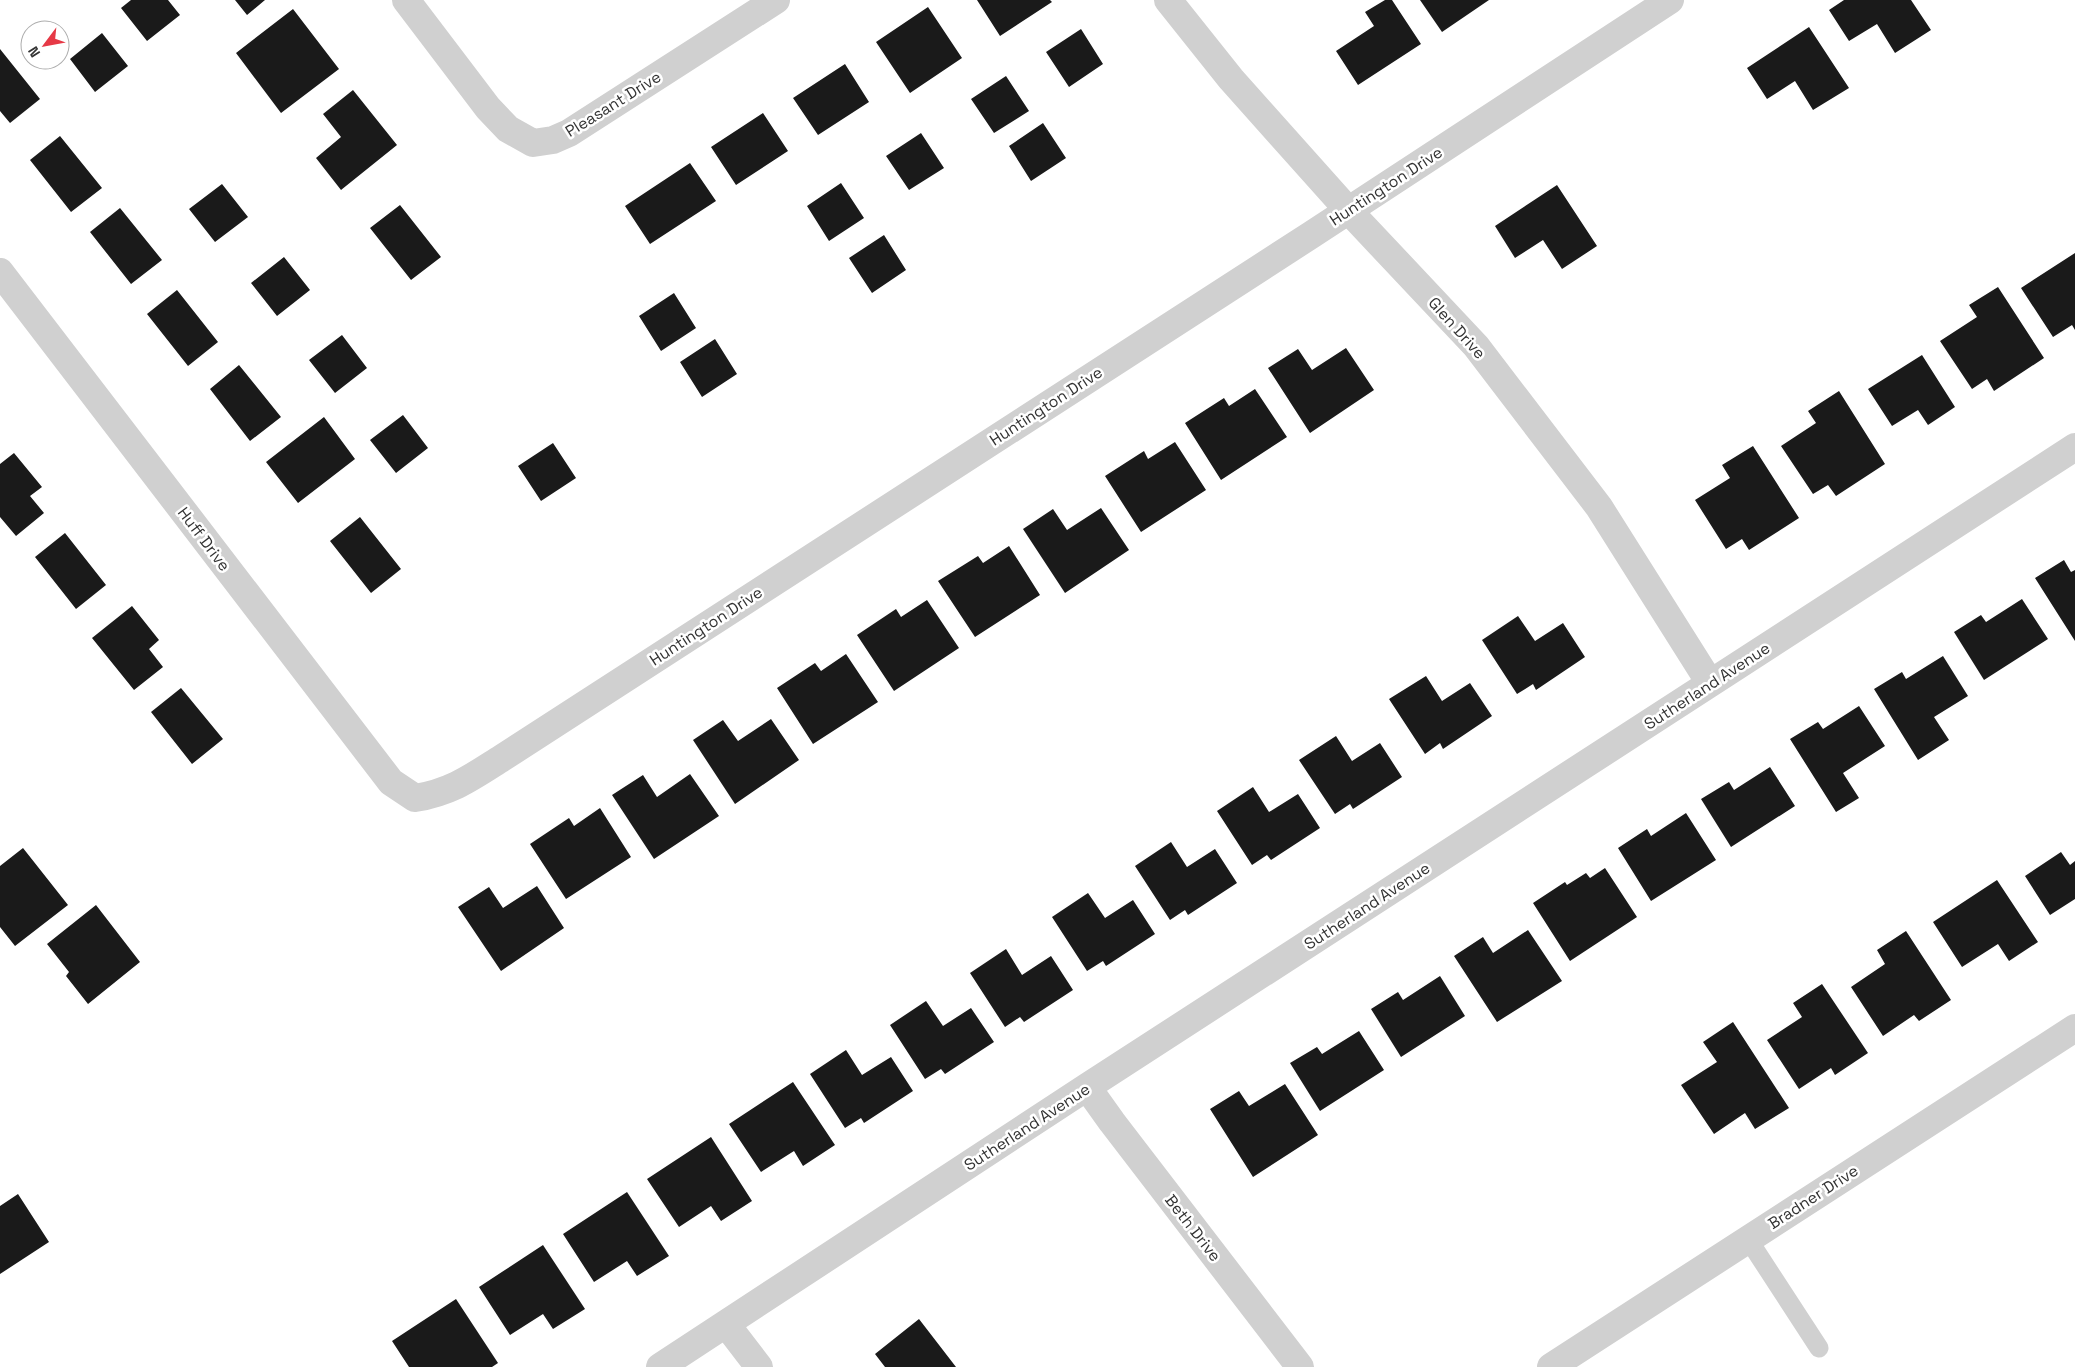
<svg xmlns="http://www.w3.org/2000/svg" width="2075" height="1367" font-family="'Space Grotesk',sans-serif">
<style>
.building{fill:#1a1a1a}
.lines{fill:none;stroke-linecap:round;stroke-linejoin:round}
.service{stroke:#d0d0d0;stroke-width:19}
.minor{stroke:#d0d0d0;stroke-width:28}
.labels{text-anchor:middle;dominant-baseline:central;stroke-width:5;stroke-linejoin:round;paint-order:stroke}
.street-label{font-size:16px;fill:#333;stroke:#fff}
</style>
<rect width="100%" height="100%" fill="#fff"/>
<path class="building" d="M 131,0 L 168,0 L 180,15 L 147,41 L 121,8 Z
M 235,0 L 265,0 L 247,15 Z
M 977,0 L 1050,0 L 1052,2 L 1000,36 Z
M 1385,0 L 1392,0 L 1421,44 L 1358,85 L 1336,51 L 1374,26 L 1365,12 Z
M 1420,0 L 1489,0 L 1442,32 Z
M 1844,0 L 1911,0 L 1931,30 L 1895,53 L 1877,24 L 1849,41 L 1829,10 Z
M 928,7 L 962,58 L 910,93 L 876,42 Z
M 293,9 L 339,69 L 281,113 L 236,53 Z
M 1809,27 L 1849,88 L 1813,110 L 1795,81 L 1767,99 L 1747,68 Z
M 1081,29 L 1103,64 L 1069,87 L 1046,52 Z
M 102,33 L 128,66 L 95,92 L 70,59 Z
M 0,49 L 40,99 L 10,123 L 0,111 Z
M 845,64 L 869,102 L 818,135 L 793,98 Z
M 1006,76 L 1029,111 L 994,133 L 971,99 Z
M 353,90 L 397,145 L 341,190 L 316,158 L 341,137 L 323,114 Z
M 763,113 L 788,151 L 736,185 L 711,147 Z
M 1043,123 L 1066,158 L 1031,181 L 1009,146 Z
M 921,133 L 944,168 L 909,190 L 886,156 Z
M 60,136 L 102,188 L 71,212 L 30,160 Z
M 690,163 L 716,201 L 650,244 L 625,206 Z
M 841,183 L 864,218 L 829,241 L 807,206 Z
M 222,184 L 248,217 L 215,242 L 189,209 Z
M 1557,185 L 1597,246 L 1562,269 L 1543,240 L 1515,258 L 1495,226 Z
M 400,205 L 441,257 L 411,280 L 370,228 Z
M 120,208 L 162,260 L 131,284 L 90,232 Z
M 884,235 L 906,270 L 872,293 L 849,258 Z
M 2075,253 L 2075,330 L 2072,325 L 2053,337 L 2021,288 Z
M 284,257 L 310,290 L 277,316 L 251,283 Z
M 1998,287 L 2044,358 L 1994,391 L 1987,379 L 1972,389 L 1940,341 L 1977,317 L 1969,305 Z
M 177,290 L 218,342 L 188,366 L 147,314 Z
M 674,293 L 696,328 L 661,351 L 639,316 Z
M 342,335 L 367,368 L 335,393 L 309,360 Z
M 715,339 L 737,374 L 702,397 L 680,362 Z
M 1346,348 L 1374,390 L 1310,433 L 1268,368 L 1298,349 L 1312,370 Z
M 1922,355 L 1955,407 L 1928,425 L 1918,410 L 1892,426 L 1868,389 Z
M 239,365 L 281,417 L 250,441 L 210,389 Z
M 1255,389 L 1287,437 L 1221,480 L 1185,423 L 1224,398 L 1229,406 Z
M 1839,391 L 1885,464 L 1836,496 L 1828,485 L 1813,494 L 1781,446 L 1816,423 L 1808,411 Z
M 403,415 L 428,448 L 396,473 L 370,440 Z
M 324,417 L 355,459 L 298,503 L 266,462 Z
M 1175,442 L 1206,490 L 1141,532 L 1105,476 L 1144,451 L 1148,459 Z
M 553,443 L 576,478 L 541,501 L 518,466 Z
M 1753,446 L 1799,518 L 1749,550 L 1742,539 L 1726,549 L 1695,500 L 1730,478 L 1722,465 Z
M 14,453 L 42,487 L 30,496 L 44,513 L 16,536 L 0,517 L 0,464 Z
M 1101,508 L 1129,550 L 1065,593 L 1023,529 L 1053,509 L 1067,530 Z
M 360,517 L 401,569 L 371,593 L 330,541 Z
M 65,533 L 106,585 L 76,609 L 35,557 Z
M 1009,546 L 1040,595 L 975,637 L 938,581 L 978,556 L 983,563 Z
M 2064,560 L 2071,572 L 2075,570 L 2075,641 L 2035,578 Z
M 2022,599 L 2048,639 L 1984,680 L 1954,632 L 1981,615 L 1986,622 Z
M 927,600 L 959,648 L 894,691 L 857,635 L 896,609 L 901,617 Z
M 132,606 L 159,640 L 149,649 L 163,667 L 134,690 L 92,638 Z
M 1518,616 L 1535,641 L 1563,623 L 1585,657 L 1536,690 L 1533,684 L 1517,694 L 1482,640 Z
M 846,654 L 878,702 L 813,744 L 777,688 L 815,663 L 821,671 Z
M 1943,656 L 1968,696 L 1934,717 L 1949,740 L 1918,760 L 1874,689 L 1902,672 L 1906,679 Z
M 1426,676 L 1442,701 L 1470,683 L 1492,716 L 1443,749 L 1440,743 L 1425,754 L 1389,699 Z
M 181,688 L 223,739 L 192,764 L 151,712 Z
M 1859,706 L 1885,746 L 1843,773 L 1859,798 L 1836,812 L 1790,739 L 1818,722 L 1823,729 Z
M 771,719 L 799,760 L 735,804 L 693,740 L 723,720 L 738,741 Z
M 1336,736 L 1352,761 L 1380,743 L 1402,777 L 1353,809 L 1350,804 L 1335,814 L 1299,760 Z
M 1770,767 L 1795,806 L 1731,847 L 1701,799 L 1729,782 L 1734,790 Z
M 690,774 L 719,816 L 654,859 L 612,795 L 643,775 L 657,797 Z
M 1253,787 L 1269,812 L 1298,794 L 1320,828 L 1271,860 L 1267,855 L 1252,865 L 1217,811 Z
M 600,808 L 631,857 L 566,899 L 530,844 L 569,818 L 574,826 Z
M 1686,813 L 1716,860 L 1651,901 L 1618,848 L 1647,829 L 1651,836 Z
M 1171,842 L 1187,867 L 1215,849 L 1237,883 L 1188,915 L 1185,910 L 1170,920 L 1135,866 Z
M 23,848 L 68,905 L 15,946 L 0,927 L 0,866 Z
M 2061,852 L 2070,865 L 2075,861 L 2075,899 L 2050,915 L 2025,876 Z
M 1605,868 L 1637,917 L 1570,961 L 1533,903 L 1565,882 L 1567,885 L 1586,873 L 1590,878 Z
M 1997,880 L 2038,942 L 2009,961 L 1998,944 L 1962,967 L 1933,922 Z
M 537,886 L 564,928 L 501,971 L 458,907 L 489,887 L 503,908 Z
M 1088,893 L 1105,918 L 1133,900 L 1155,934 L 1106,966 L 1103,961 L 1087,971 L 1052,917 Z
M 96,905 L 140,962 L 88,1004 L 66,976 L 69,972 L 47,944 Z
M 1528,930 L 1562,981 L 1497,1022 L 1454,956 L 1483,937 L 1493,953 Z
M 1906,931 L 1951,1000 L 1919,1021 L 1914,1015 L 1883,1036 L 1851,987 L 1885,964 L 1877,950 Z
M 1006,949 L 1022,975 L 1051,956 L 1073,990 L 1024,1022 L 1020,1017 L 1005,1027 L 970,973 Z
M 1440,976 L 1465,1016 L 1401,1057 L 1371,1009 L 1398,992 L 1403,1000 Z
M 1822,984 L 1868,1053 L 1835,1075 L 1831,1068 L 1799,1089 L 1767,1040 L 1802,1017 L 1793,1003 Z
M 926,1001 L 943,1026 L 971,1008 L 994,1042 L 945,1074 L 941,1069 L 925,1079 L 890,1025 Z
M 1733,1022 L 1789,1108 L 1755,1129 L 1745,1113 L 1714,1134 L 1681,1085 L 1717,1062 L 1703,1042 Z
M 1359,1031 L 1384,1070 L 1320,1111 L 1290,1063 L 1317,1047 L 1322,1054 Z
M 846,1050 L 862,1075 L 891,1057 L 913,1091 L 864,1123 L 861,1118 L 845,1128 L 810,1074 Z
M 793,1082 L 835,1145 L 803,1166 L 794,1151 L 761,1172 L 729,1124 Z
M 1285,1084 L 1318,1135 L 1253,1177 L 1210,1109 L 1239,1091 L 1249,1106 Z
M 711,1137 L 752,1201 L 721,1221 L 711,1206 L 679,1227 L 647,1179 Z
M 627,1192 L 669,1256 L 637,1276 L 627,1261 L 594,1282 L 563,1234 Z
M 18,1194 L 49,1242 L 0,1274 L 0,1206 Z
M 543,1245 L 585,1309 L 553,1329 L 543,1314 L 510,1335 L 479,1287 Z
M 456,1299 L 498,1363 L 492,1367 L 409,1367 L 392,1341 Z
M 919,1319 L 956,1367 L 885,1367 L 875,1354 Z"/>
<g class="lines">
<path class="service" d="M 1748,1239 L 1819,1348"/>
<path class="minor" d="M 406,0 L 488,108 L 508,129 L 533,143 L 553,140 L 569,133 L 776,0
M 1168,0 L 1231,79 L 1348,210 L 1476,346 L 1599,507 L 1710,683
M 0,272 L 391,782 L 415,798 C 452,792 472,777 502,758 L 1311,235 L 1670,0
M 1087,1087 L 1112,1122 L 1300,1367
M 726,1324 L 759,1367
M 660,1367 L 1087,1087 L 2075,447
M 1551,1367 L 2075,1028"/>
</g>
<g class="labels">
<g class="street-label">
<text transform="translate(613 104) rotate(-32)">Pleasant Drive</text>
<text transform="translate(1386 186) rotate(-33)">Huntington Drive</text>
<text transform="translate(1457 328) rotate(48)">Glen Drive</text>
<text transform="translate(1046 406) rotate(-33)">Huntington Drive</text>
<text transform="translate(204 539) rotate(53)">Huff Drive</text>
<text transform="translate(706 626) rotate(-33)">Huntington Drive</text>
<text transform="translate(1707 686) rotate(-33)">Sutherland Avenue</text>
<text transform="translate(1367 906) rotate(-33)">Sutherland Avenue</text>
<text transform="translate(1027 1127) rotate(-33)">Sutherland Avenue</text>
<text transform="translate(1813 1197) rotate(-33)">Bradner Drive</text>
<text transform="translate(1193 1228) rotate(52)">Beth Drive</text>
</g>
</g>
<g transform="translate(45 45) rotate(238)"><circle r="24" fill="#ffffff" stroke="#adadad"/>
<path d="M0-4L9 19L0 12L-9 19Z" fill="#e63946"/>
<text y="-8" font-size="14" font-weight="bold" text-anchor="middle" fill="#333333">N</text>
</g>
</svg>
